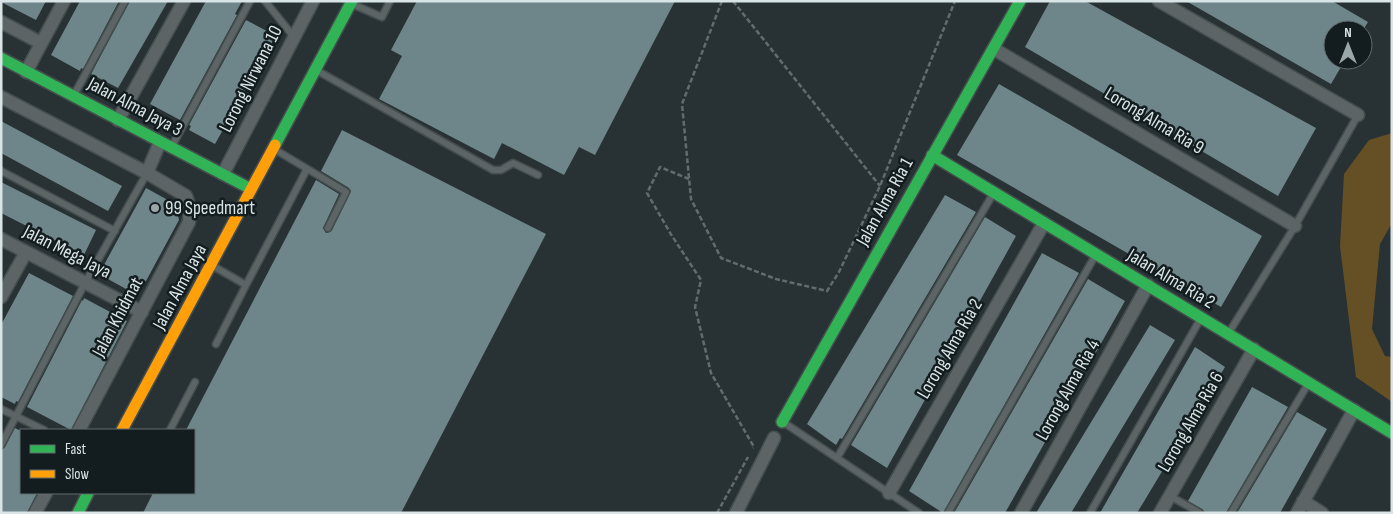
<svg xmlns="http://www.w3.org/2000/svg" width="1393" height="514" font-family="'Sofia Sans Condensed',sans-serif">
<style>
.forest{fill:#654f25}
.building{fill:#6e868a}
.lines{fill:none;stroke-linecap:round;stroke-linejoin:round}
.lane-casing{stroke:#454e4f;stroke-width:9}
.street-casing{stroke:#454e4f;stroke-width:15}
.fast-casing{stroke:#454e4f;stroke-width:14}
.slow-casing{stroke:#454e4f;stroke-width:14}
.path{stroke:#646b6d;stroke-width:2.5;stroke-dasharray:5 2.5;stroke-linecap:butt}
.lane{stroke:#5c6465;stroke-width:6}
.street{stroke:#5c6465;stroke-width:12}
.fast{stroke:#30b455;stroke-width:11}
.slow{stroke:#ff9f0a;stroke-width:11}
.poi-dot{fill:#9aa6a8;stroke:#131c1e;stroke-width:2}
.labels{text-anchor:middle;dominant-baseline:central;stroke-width:5;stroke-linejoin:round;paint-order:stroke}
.street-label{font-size:19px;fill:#d8e4e6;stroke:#131c1e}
.poi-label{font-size:19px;fill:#d8e4e6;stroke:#131c1e;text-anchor:start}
</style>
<rect width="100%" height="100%" fill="#283234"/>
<path class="forest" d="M 1392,133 L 1392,223 L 1380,244 L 1372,329 L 1385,356 L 1392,357 L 1392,402 L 1356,377 L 1340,246 L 1344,174 L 1369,140 Z"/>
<path class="building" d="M 1,1 L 46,1 L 36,20 L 1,2 Z
M 80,1 L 119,1 L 83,69 L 81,68 L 80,71 L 51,55 Z
M 130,1 L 168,1 L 118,88 L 91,74 Z
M 206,1 L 242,1 L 235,14 L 237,15 L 180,120 L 150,104 Z
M 417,1 L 675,1 L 595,155 L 579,147 L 564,175 L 502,143 L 494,159 L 379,99 L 402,56 L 391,50 Z
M 1050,1 L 1085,1 L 1316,128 L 1278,196 L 1025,47 Z
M 1186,1 L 1332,1 L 1368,22 L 1363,30 L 1333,30 L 1333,60 L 1345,60 L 1331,84 Z
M 246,20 L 276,36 L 215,144 L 189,130 L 191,126 L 189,125 Z
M 999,84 L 1262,236 L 1221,307 L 957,155 Z
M 1,121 L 122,186 L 108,211 L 1,153 Z
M 342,130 L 546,234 L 401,513 L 143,513 L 153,493 L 194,493 L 194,430 L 186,430 L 316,180 L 339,194 L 323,228 L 326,233 L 330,232 L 332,230 L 351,191 L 349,188 L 321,171 Z
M 1,182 L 96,230 L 84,255 L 1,213 Z
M 146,188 L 175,204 L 179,220 L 146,281 L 126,289 L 99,274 Z
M 945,195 L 976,212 L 842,439 L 840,438 L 836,445 L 807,424 Z
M 985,217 L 1016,236 L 887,468 L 851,445 Z
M 1042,253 L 1079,273 L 943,513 L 909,491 Z
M 29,273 L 73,296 L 18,402 L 16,401 L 15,404 L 1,397 L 1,325 Z
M 1088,279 L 1125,301 L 1005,513 L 954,513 Z
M 84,298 L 127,321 L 71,430 L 27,407 L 82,300 L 83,301 Z
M 1150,325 L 1175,340 L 1071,513 L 1036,513 Z
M 1195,347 L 1225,367 L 1137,513 L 1100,513 Z
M 1252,387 L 1288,407 L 1226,513 L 1205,513 L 1202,509 L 1188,501 Z
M 1297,412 L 1327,429 L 1280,513 L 1237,513 Z
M 15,428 L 21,431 L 21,493 L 37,493 L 27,513 L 1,513 L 1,450 L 5,447 Z"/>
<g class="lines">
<defs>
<path id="lane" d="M 265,1 L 294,37
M 352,4 L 382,17 L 390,1
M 316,70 L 493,170 L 501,170 L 513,163 L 538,175
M 74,95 L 125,1
M 172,146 L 250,1
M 274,149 L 346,192 L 328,228
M 1,171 L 115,231
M 213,266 L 246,285 L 216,344
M 246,285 L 307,169
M 1228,334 L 1295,226 L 1358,115
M 1,409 L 44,430
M 783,422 L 919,513
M 170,430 L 195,382
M 1,445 L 85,283 L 147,173
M 837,458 L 993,194
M 1170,496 L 1200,513
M 948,513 L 1095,256
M 1090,513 L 1201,318
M 1231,513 L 1308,384"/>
<path id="street" d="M 1159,1 L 1358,115
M 1,22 L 41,43
M 994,49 L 1295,226
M 26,72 L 64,1
M 1,97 L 147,173 L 186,196 L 190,208 L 189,222 L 79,430
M 118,120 L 184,1
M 147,173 L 160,142
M 223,174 L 313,1
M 1,239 L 142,312
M 1,297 L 26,252
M 889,493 L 1044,223
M 1303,501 L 1322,513
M 35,513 L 46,493
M 736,513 L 774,438
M 1021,513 L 1148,285
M 1160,513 L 1254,349
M 1297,513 L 1354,410"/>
<path id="fast" d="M 1,58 L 251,189
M 275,145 L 352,1
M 932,155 L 1392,433
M 782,422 L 1020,1
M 78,513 L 88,493"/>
<path id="slow" d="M 122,430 L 275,145"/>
</defs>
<use href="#lane" class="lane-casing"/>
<use href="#street" class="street-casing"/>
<use href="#fast" class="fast-casing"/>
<use href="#slow" class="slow-casing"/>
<path class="path" d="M 722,1 L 682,104 L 691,199 L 721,258 L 776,279 L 827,291 L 839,272 L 880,186 L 955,1
M 733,1 L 880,186
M 689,179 L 660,167 L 647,193 L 672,236 L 701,280 L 695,307 L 711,373 L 754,447 L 753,448
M 717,513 L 748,457"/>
<use href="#lane" class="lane"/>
<use href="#street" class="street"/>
<use href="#fast" class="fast"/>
<use href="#slow" class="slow"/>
</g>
<circle class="poi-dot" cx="155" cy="208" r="5"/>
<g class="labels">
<g class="street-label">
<text transform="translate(251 79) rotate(-63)">Lorong Nirwana 10</text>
<text transform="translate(135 107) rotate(28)">Jalan Alma Jaya 3</text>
<text transform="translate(1154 121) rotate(31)">Lorong Alma Ria 9</text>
<text transform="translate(885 202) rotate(-61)">Jalan Alma Ria 1</text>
<text transform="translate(67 252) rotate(27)">Jalan Mega Jaya</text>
<text transform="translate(1171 279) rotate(31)">Jalan Alma Ria 2</text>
<text transform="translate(180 287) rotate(-62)">Jalan Alma Jaya</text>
<text transform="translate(118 317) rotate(-62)">Jalan Khidmat</text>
<text transform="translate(950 349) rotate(-60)">Lorong Alma Ria 2</text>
<text transform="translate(1068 390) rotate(-61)">Lorong Alma Ria 4</text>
<text transform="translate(1191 422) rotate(-60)">Lorong Alma Ria 6</text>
</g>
<g class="poi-label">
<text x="165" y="208">99 Speedmart</text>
</g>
</g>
<rect width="1393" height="514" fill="none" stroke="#d8e4e6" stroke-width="5"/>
<rect x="20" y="429" width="175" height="65" fill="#131c1e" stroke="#626c6e"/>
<rect x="30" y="445" width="25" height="8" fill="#30b455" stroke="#626c6e"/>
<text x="65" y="454" font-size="15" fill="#d8e4e6">Fast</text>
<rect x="30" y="470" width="25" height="8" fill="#ff9f0a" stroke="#626c6e"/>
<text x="65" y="479" font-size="15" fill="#d8e4e6">Slow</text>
<g transform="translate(1348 45)"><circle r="24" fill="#131c1e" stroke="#626c6e"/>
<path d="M0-4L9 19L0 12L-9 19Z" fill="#9aa6a8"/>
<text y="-8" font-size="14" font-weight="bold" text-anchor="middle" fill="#d8e4e6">N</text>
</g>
</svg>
